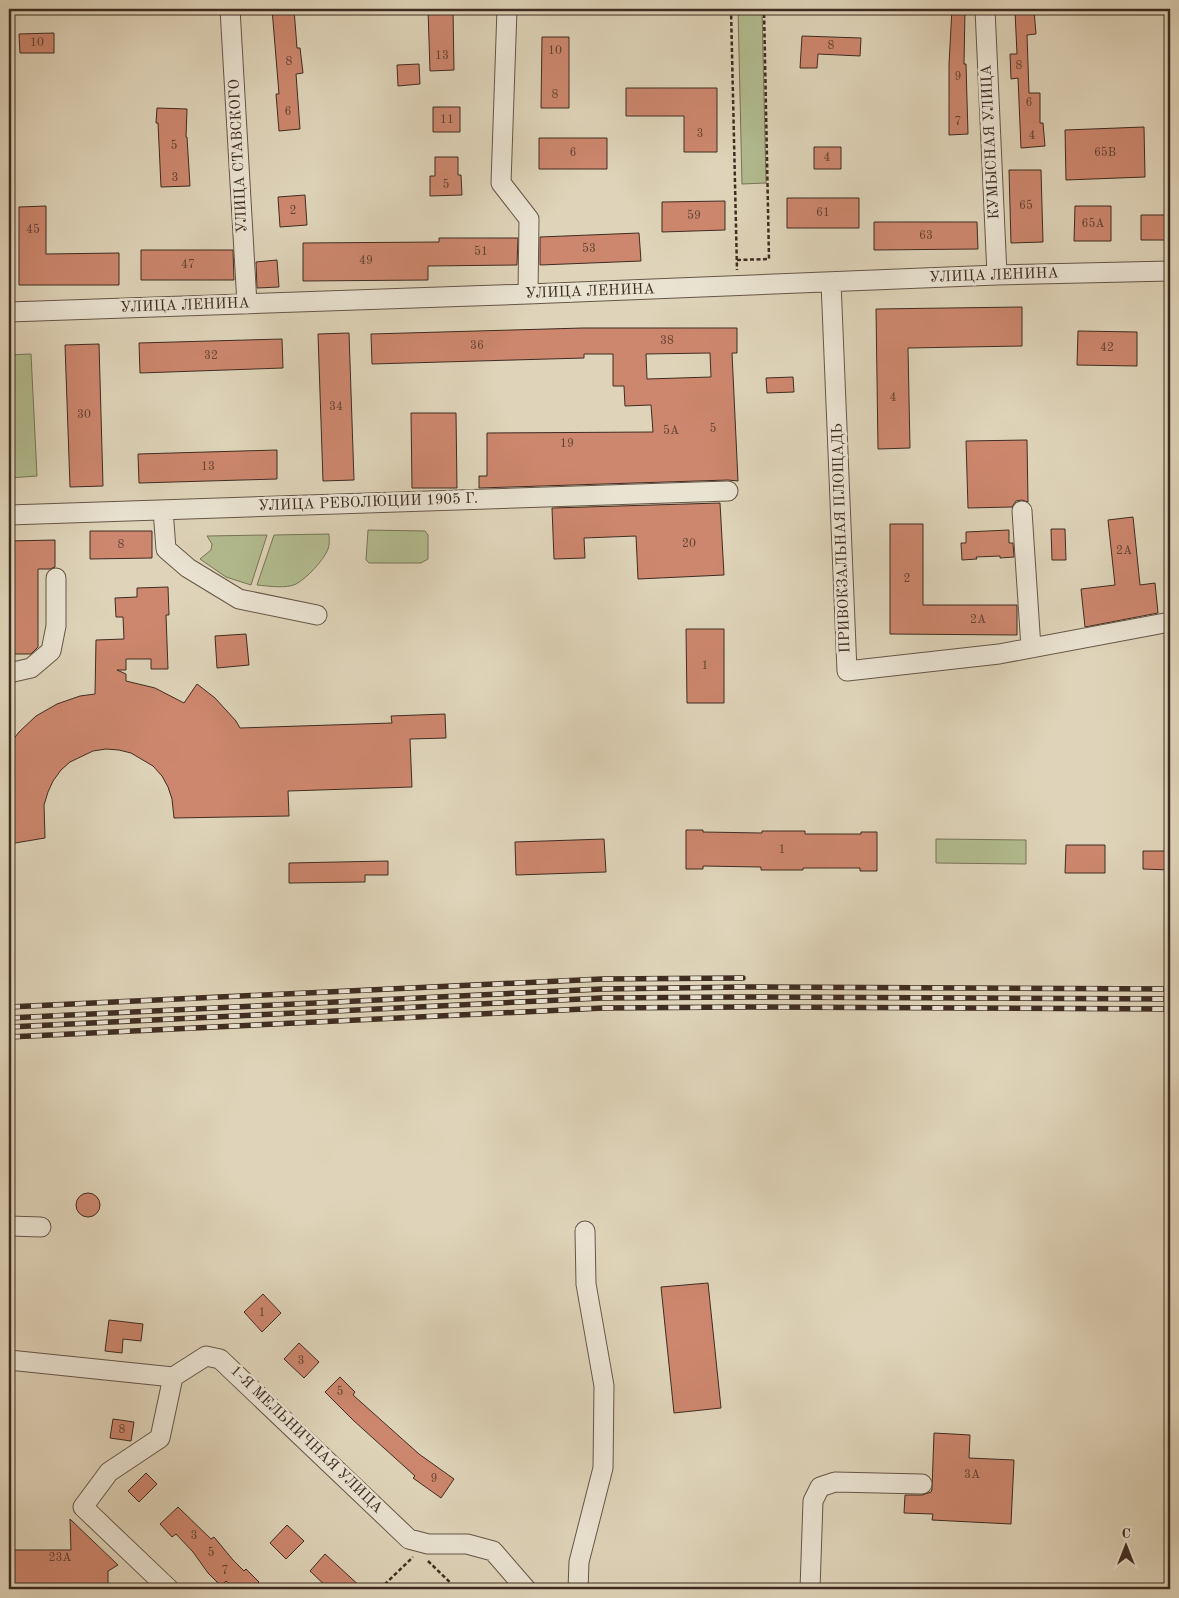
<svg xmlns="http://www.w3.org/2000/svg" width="1179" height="1598" font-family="'Old Standard TT',serif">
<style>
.green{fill:#b2bc8f;stroke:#787458}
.building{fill:#cd876e;stroke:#3f2c21;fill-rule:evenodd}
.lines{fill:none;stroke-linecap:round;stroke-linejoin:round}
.minor-casing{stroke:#675647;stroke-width:21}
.path{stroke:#3f2c21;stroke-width:2.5;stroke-dasharray:4 2.5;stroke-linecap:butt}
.minor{stroke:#eae3d2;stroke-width:19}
.rail-casing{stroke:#3f2c21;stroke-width:5.5}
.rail{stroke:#eae3d2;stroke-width:4;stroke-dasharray:11;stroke-linecap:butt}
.labels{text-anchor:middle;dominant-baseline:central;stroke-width:5;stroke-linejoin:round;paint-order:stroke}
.number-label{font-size:12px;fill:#624334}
.street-label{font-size:15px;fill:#3f2c21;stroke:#eae3d2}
</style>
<rect width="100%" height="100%" fill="#dfd4b9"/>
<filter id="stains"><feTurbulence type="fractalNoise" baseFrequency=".004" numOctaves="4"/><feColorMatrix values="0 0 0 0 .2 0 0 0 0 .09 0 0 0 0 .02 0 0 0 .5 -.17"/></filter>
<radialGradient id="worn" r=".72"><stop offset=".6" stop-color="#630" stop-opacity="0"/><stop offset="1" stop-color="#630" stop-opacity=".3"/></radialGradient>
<path class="green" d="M 738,9 L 762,9 L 766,183 L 742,184 Z
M 31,354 L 37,476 L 9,478 L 9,355 Z
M 368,530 L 425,531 L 428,535 L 428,559 L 421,563 L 369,563 L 366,560 Z
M 329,534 C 329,539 330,544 328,549 C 324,560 307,578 296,584 C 286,589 269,586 257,585 L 274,535 Z
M 267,535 L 251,585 L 226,577 L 200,559 L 211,550 L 212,544 L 207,536 Z
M 936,839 L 1026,840 L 1026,864 L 936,863 Z"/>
<path class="building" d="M 272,9 L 294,9 L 297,48 L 300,48 L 303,73 L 296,74 L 300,129 L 279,131 L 276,94 L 279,94 Z
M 428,9 L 453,9 L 454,70 L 430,71 Z
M 952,9 L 965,9 L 964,64 L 966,64 L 968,134 L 949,135 L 949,64 Z
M 1034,10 L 1036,34 L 1027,35 L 1029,93 L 1040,93 L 1040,123 L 1043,123 L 1045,146 L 1021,148 L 1018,78 L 1011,79 L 1010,54 L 1017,54 L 1015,11 Z
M 54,33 L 54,53 L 20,53 L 19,34 Z
M 802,36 L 861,38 L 860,56 L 818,54 L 817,68 L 800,68 Z
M 542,37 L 569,37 L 569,108 L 541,108 Z
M 419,64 L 420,84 L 398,86 L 397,65 Z
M 626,88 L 717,88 L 717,152 L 684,152 L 684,116 L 626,116 Z
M 433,107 L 460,107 L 460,132 L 433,132 Z
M 157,108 L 187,109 L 186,137 L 187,137 L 190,186 L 161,187 L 158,123 L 156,123 Z
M 1144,127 L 1145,177 L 1066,180 L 1065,130 Z
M 539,138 L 607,138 L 607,169 L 539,169 Z
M 814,147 L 841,147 L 841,169 L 814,169 Z
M 435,157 L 458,157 L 458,175 L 461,175 L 462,195 L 430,196 L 430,176 L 435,176 Z
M 1009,170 L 1041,170 L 1043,242 L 1011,243 Z
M 305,195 L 307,225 L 280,227 L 278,197 Z
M 787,198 L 859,198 L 859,228 L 787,228 Z
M 725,201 L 725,230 L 662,232 L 662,202 Z
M 46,206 L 46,254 L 119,253 L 119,285 L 19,285 L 19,207 Z
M 1075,206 L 1111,206 L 1111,241 L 1074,241 Z
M 1141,215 L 1170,215 L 1170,240 L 1141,240 Z
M 874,222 L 977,222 L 978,249 L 874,250 Z
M 639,233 L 641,261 L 540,265 L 540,237 Z
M 439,238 L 518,238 L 517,265 L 428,266 L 428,280 L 303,281 L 303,243 L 439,242 Z
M 141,250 L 233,250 L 234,280 L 141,280 Z
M 277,260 L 279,287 L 257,288 L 256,262 Z
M 1022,307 L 1022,346 L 908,348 L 910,448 L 878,449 L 876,309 Z
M 583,328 L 737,328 L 737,353 L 732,353 L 738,481 L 728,480 L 479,488 L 479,476 L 487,476 L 487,433 L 653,432 L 651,405 L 625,406 L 624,386 L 613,386 L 613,354 L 584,354 L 584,358 L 372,364 L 371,334 ZM 710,353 L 711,377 L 647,379 L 646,354 Z
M 1078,331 L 1137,332 L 1137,366 L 1077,365 Z
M 349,333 L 354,480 L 323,481 L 318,334 Z
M 282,339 L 283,368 L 140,373 L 139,343 Z
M 99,344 L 103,486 L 70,487 L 65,345 Z
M 793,377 L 794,392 L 767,393 L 766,378 Z
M 411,413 L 456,413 L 457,488 L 412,488 Z
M 1027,440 L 1028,502 L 1022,500 L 1016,501 L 1012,507 L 968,508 L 966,441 Z
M 277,450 L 277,479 L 139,483 L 138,454 Z
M 720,503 L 724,575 L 638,579 L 636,536 L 584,538 L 585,558 L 554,559 L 552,508 Z
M 1133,517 L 1140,585 L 1155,583 L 1158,613 L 1085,627 L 1081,589 L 1115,585 L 1108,520 Z
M 890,524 L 923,524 L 923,605 L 1017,605 L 1017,635 L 890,634 Z
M 1051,529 L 1065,529 L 1066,560 L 1052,560 Z
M 1009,530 L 1009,543 L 1013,543 L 1014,557 L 1000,558 L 1000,556 L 976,557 L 977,559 L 962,560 L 961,543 L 966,543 L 966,532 Z
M 90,531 L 152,531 L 152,558 L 90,559 Z
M 55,540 L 55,567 L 50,569 L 38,569 L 38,647 L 31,654 L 9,654 L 9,541 Z
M 168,587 L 169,615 L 166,615 L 168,669 L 151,669 L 151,659 L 126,659 L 126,670 L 117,670 L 126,674 L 126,681 L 155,688 L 184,703 L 197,684 L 215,698 L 236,721 L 240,728 L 392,723 L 391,716 L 445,714 L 446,738 L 410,739 L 412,787 L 288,791 L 289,816 L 174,818 L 172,799 L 168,787 L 162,776 L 153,766 L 131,753 L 119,750 L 106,749 L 93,751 L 70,762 L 61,770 L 53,781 L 48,792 L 44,805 L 45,838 L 9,844 L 9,745 L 19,732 L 36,716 L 57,704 L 80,696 L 95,694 L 96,640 L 124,639 L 123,617 L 116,617 L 115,598 L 137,597 L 137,588 Z
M 686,629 L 724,629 L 724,703 L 687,703 Z
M 246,634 L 249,665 L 217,668 L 215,636 Z
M 686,830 L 703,830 L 703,832 L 762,833 L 762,831 L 805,831 L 805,834 L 861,834 L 861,832 L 877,832 L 877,871 L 860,871 L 860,868 L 803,868 L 803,870 L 761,870 L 761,867 L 703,866 L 703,869 L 686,869 Z
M 604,839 L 606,872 L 516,875 L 515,842 Z
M 1066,845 L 1105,845 L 1105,873 L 1065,873 Z
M 1143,851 L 1170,851 L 1170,870 L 1143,869 Z
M 388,861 L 388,875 L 365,875 L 365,882 L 289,883 L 289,863 Z
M76 1205a12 12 0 1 1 24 0a12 12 0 1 1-24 0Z
M 708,1283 L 721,1408 L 674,1413 L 661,1287 Z
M 263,1294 L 281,1313 L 262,1332 L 244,1312 Z
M 109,1320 L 143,1324 L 141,1341 L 123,1339 L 122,1353 L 105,1351 Z
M 299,1343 L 319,1362 L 304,1378 L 284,1359 Z
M 340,1377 L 355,1392 L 353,1395 L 419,1454 L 454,1479 L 441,1498 L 413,1478 L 415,1476 L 354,1421 L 325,1392 Z
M 113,1419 L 134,1422 L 131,1441 L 110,1438 Z
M 934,1433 L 970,1435 L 969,1458 L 1014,1460 L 1011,1524 L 932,1520 L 933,1514 L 904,1513 L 905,1495 L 922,1495 L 931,1492 L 932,1489 Z
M 146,1473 L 157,1484 L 139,1502 L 128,1491 Z
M 178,1507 L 211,1539 L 214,1537 L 233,1560 L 244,1571 L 246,1569 L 259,1582 L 253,1589 L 235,1589 L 226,1581 L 221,1586 L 208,1573 L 193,1552 L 176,1534 L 172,1537 L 160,1524 Z
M 70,1519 L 118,1565 L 108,1571 L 108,1589 L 9,1589 L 9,1550 L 71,1550 Z
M 287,1525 L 304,1541 L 286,1559 L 270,1543 Z
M 325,1554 L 363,1589 L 329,1589 L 310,1571 Z"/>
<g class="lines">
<defs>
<path id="minor" d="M 230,9 L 247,304
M 507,9 L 501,183 L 529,219 L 528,294
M 985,9 L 997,275
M 831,282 L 847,671 L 999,654 L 1170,622
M 9,312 L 528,294 L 997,275 L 1170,271
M 163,510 L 166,549 L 188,568 L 239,599 L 317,615
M 1022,511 L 1031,648
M 9,515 L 728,491
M 9,673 L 31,668 L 51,651 L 56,626 L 56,578
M 9,1226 L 41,1227
M 9,1360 L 173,1377
M 173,1377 L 206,1356 L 220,1359 L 409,1539 L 428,1544 L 467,1544 L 493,1551 L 526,1589
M 169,1589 L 83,1507 L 109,1472 L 160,1438 L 173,1377
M 578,1589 L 579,1562 L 603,1468 L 604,1386 L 586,1284 L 585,1231
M 810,1589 L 813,1501 L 820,1487 L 835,1482 L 922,1484"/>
</defs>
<use href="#minor" class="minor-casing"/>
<path class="path" d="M 731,9 L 737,270
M 737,260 L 769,259 L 764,9
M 428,1561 L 457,1589
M 380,1589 L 413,1557"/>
<use href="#minor" class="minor"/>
<defs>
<path id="rail" d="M 9,1007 L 602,979 L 743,978
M 9,1018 L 602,989 L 743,987 L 1170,989
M 9,1027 L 602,998 L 743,997 L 1170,999
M 9,1037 L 603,1008 L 743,1007 L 1170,1009"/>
</defs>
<use href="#rail" class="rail-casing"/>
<use href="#rail" class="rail"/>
</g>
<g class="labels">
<g class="number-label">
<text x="37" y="43">10</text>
<text x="831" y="46">8</text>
<text x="555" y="51">10</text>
<text x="442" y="56">13</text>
<text x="289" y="62">8</text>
<text x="1019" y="66">8</text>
<text x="958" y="77">9</text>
<text x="555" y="95">8</text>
<text x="1029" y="103">6</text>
<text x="288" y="112">6</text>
<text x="447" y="120">11</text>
<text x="958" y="122">7</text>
<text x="700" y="134">3</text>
<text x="1032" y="136">4</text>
<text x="174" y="146">5</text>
<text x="573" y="153">6</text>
<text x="1105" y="153">65В</text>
<text x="827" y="158">4</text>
<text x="175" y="178">3</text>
<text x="446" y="185">5</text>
<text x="1026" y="206">65</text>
<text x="293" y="211">2</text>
<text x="823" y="213">61</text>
<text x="694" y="216">59</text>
<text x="1093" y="224">65А</text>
<text x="33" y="230">45</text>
<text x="926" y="236">63</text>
<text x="589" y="249">53</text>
<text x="481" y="252">51</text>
<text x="366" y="261">49</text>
<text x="188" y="265">47</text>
<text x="667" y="341">38</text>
<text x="477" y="346">36</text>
<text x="1107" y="348">42</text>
<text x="211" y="356">32</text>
<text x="893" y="398">4</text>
<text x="336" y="407">34</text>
<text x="84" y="415">30</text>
<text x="713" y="429">5</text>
<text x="671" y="431">5А</text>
<text x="567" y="444">19</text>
<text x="208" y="467">13</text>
<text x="689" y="544">20</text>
<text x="121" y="545">8</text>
<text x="1124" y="551">2А</text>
<text x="907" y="579">2</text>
<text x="978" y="620">2А</text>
<text x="705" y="666">1</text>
<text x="782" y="850">1</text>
<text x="262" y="1313">1</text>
<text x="301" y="1361">3</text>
<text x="340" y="1392">5</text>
<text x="122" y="1430">8</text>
<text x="972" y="1475">3А</text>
<text x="434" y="1479">9</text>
<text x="194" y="1536">3</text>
<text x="211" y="1553">5</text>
<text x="60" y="1558">23А</text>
<text x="225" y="1571">7</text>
</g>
<g class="street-label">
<text transform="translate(991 142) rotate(-93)">КУМЫСНАЯ УЛИЦА</text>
<text transform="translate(239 156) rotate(-93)">УЛИЦА СТАВСКОГО</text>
<text transform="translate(994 276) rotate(-2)">УЛИЦА ЛЕНИНА</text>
<text transform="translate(590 292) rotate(-2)">УЛИЦА ЛЕНИНА</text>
<text transform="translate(185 306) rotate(-2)">УЛИЦА ЛЕНИНА</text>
<text transform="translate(368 503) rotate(-2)">УЛИЦА РЕВОЛЮЦИИ 1905 Г.</text>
<text transform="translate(842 538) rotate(-92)">ПРИВОКЗАЛЬНАЯ ПЛОЩАДЬ</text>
<text transform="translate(306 1440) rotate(44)">1-Я МЕЛЬНИЧНАЯ УЛИЦА</text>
</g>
</g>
<rect width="1179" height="1598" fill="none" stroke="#dfd4b9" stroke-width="30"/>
<rect x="10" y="10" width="1159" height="1578" fill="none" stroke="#3f2c21" stroke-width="2.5"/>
<rect x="15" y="15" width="1149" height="1568" fill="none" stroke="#3f2c21"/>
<g transform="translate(1126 1546)" stroke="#eae3d2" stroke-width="4" paint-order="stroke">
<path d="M0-4L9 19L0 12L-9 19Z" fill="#3f2c21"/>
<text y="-8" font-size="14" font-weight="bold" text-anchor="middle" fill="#3f2c21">С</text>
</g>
<rect width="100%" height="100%" filter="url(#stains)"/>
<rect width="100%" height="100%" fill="url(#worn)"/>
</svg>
